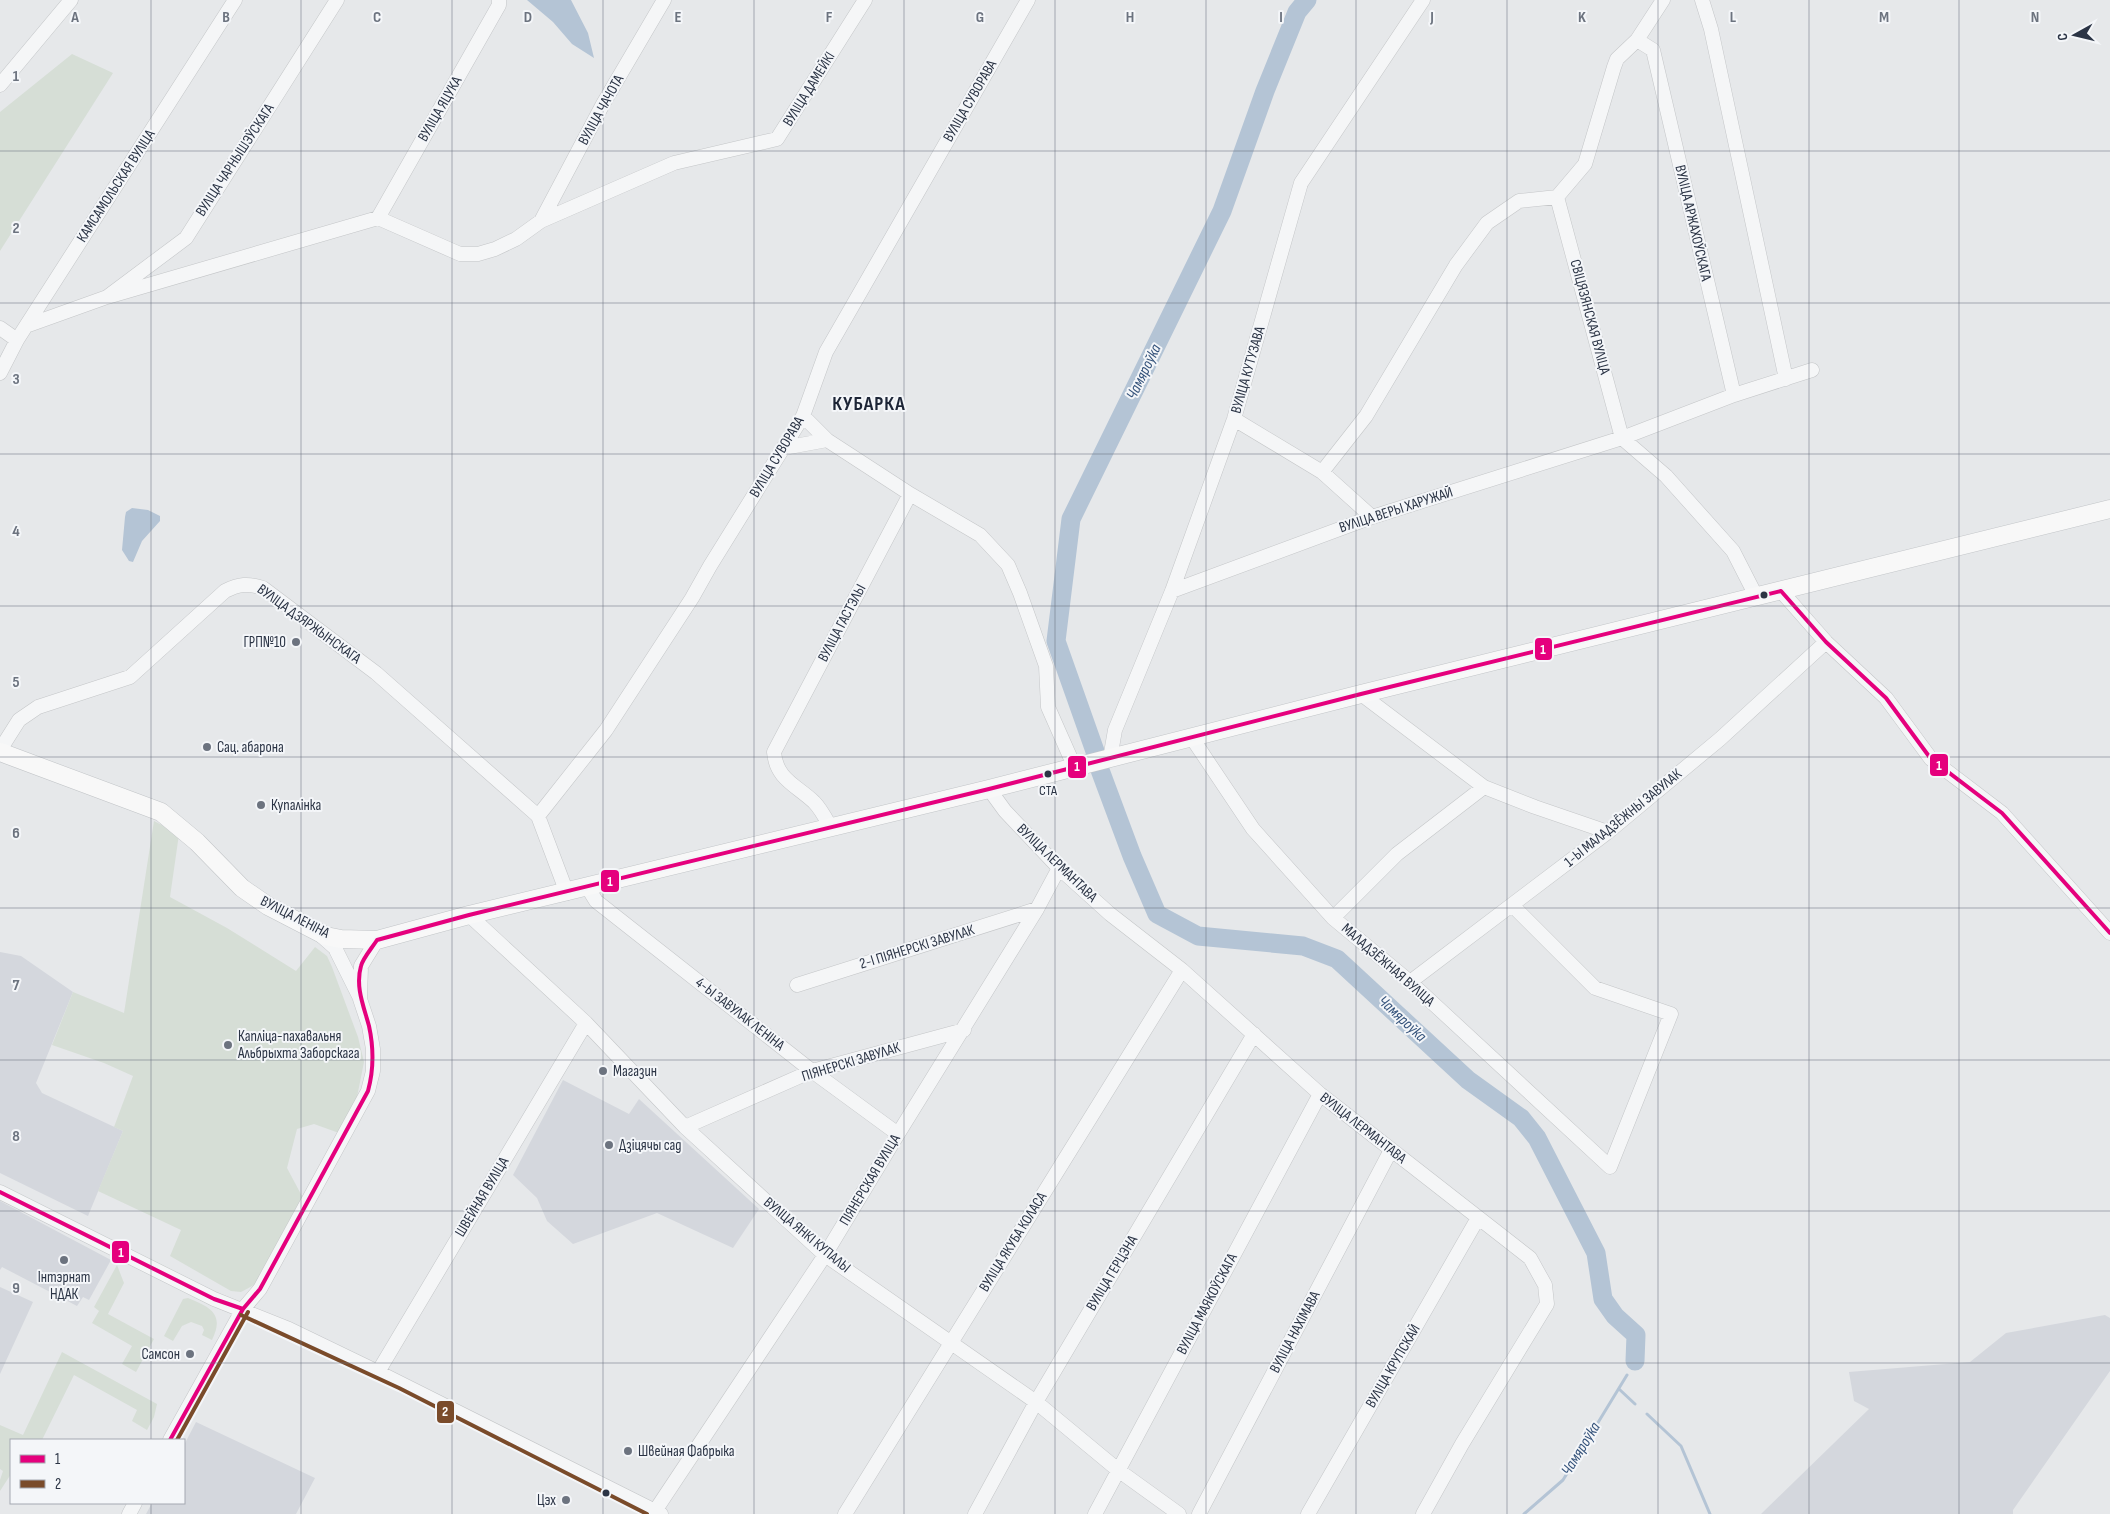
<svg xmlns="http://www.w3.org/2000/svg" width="2110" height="1514" font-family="'Sofia Sans Condensed',sans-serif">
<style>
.built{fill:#d4d7dd}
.green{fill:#d6ded6}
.water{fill:#b4c4d5}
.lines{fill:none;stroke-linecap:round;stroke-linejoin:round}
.stream{stroke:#b4c4d5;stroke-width:3}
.river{stroke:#b4c4d5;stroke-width:19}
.minor-casing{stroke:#c4c6c8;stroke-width:15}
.major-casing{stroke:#c2c5c8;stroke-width:19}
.minor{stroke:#f5f6f7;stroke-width:14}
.major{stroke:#f8f8f8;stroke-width:18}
.bus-1-casing{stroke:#f4f6f9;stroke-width:8}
.bus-2-casing{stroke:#f4f6f9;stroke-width:8}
.bus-1{stroke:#e5007d;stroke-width:4}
.bus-2{stroke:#7a4b2a;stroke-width:4}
.grid{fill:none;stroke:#6c737f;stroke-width:1;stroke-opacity:0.55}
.bus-dot{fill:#2b3445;stroke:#f4f6f9;stroke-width:2}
.poi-dot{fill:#6c737f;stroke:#f4f6f9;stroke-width:2}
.labels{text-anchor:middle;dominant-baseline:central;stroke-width:4;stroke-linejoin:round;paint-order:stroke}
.bus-label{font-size:14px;fill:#2b3445;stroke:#f4f6f9}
.street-label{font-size:15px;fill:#2b3445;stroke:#f4f6f9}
.poi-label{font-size:15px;fill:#2b3445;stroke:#f4f6f9;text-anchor:start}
.water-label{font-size:16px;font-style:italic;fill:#34527a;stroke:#f4f6f9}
.district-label{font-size:20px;font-weight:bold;letter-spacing:1px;fill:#1d2536;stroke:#f4f6f9}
.grid-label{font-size:16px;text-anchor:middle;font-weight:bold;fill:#6c737f;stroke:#f4f6f9;stroke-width:4;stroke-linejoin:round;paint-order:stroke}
.line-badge{stroke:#f4f6f9;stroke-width:2}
.badge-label{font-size:14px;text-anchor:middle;font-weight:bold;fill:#fff}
</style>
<rect width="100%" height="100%" fill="#e6e8ea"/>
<path class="built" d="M 0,952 L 21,956 L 73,992 L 36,1083 L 42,1093 L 123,1131 L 88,1216 L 0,1173 Z
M 563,1080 L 629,1114 L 639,1099 L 759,1209 L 733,1248 L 657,1213 L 573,1244 L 547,1221 L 537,1198 L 513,1175 Z
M 0,1201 L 111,1260 L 89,1300 L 83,1297 L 77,1306 L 2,1267 L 0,1270 Z
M 0,1287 L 33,1302 L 0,1374 Z
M 2105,1315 L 2110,1318 L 2110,1371 L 2013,1510 L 2013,1514 L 1761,1514 L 1869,1409 L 1854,1401 L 1849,1372 L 1970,1362 L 2006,1333 Z
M 196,1422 L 315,1478 L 296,1514 L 146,1514 L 152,1503 L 184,1503 L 184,1445 Z"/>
<path class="green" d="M 72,54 L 113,73 L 0,251 L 0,112 Z
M 154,821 L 179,834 L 170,897 L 227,928 L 296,971 L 315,947 L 327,956 L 332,967 L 358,1037 L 364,1062 L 356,1102 L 339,1133 L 314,1124 L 297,1129 L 287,1168 L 303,1198 L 256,1284 L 241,1292 L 231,1291 L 170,1256 L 181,1230 L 98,1191 L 123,1131 L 114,1127 L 133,1076 L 104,1063 L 52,1045 L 73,992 L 124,1013 Z
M 117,1265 L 124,1283 L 108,1314 L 154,1339 L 136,1372 L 122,1364 L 132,1346 L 92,1323 L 99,1311 L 94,1307 Z
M 188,1298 C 210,1307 225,1314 212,1340 L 202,1335 L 204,1330 L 202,1326 L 191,1322 L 182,1326 L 173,1341 L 164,1336 L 183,1299 Z
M 62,1352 L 157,1404 L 154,1417 L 147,1430 L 132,1421 L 137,1410 L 74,1375 L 42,1440 L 11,1440 L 11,1474 L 0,1491 L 0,1480 L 3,1471 L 0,1469 L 0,1425 L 23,1435 Z"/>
<path class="water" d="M 527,0 L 571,0 L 588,33 L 594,58 L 572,44 L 553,22 Z
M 132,508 L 148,510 L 160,516 L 160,521 L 142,541 L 133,562 L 129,561 L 122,550 L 125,517 L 126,512 Z"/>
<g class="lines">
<path class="stream" d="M 1619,1389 L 1635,1404
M 1647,1414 L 1681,1446 L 1710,1514
M 1524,1514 L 1563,1480 L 1627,1375"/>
<path class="river" d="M 1096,754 L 1056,641 L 1071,519 L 1222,211 L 1265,91 L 1297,12 L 1307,0
M 1100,770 L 1132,856 L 1157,914 L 1198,936 L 1303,946 L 1337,959 L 1468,1080 L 1521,1118 L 1537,1138 L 1596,1253 L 1603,1299 L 1615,1316 L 1636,1335 L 1635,1361"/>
<defs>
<path id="minor" d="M 1702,0 L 1711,29 L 1786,379
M 1637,40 L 1663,0
M 0,85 L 71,0
M 1557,197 L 1622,438 L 1666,476 L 1733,551 L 1756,596
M 378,218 L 460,254 L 478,254 L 495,249 L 516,239 L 541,221 L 674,163 L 777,139 L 865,0
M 378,218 L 499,5 L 499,0
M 541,221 L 603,104 L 664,0
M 107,297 L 186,238 L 337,0
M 26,326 L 107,297 L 378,218
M 0,328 L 17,340
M 0,373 L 17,340 L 235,0
M 803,416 L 827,440 L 910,494 L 980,535 L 1008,565 L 1020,593 L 1046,666 L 1048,707 L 1075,768
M 1234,419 L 1322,472 L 1372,517
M 784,448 L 827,440
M 1322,472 L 1366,416 L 1456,265 L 1487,223 L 1519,201 L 1557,197 L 1585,164 L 1614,67 L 1617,59 L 1637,40 L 1653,50 L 1734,395
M 1172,591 L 1372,517 L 1622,438 L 1734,395 L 1812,370
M 1781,591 L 1826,642 L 1886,698 L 1931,759 L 2002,813 L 2110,933
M 1361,694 L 1484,787
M 1192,738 L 1253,829 L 1333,918 L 1410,982 L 1610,1167 L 1671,1014 L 1595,988 L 1512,905
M 0,750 L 19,720 L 38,707 L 130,677 L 225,591 C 239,584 248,583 263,588 L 376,673 L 538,816 L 567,893
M 1110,759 L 1115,730 L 1172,591 L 1234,419 L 1301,183 L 1423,0
M 989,789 L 1005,811 L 1059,868 L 1110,914 L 1182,970 L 1320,1094 L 1530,1258 L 1545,1285 L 1547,1304 L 1462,1444 L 1423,1514
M 538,816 L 606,730 L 692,598 L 710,566 L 803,416 L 826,352 L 1028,0
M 831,828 C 826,819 821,809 814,802 C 796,785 776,779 774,752 L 910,494
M 588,888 L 596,901 L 812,1071 L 898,1134
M 469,915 L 586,1023 L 685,1127 L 825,1255 L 1036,1402 L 1118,1470 L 1179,1514
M 1333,918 L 1397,854 L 1484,787 L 1535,807 L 1608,832
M 318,933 L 335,948 L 359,996
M 1410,982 L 1608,832 L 1720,739 L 1826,642
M 797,985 L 1037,909
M 685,1127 L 812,1071 L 964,1030
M 0,1192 L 214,1299 L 289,1329 L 378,1372 L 661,1514
M 378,1372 L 586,1023
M 170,1440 L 243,1309 L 260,1289 L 368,1091 L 373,1071 L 373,1049 L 369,1026 L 360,999 L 361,966 L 377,940
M 655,1511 L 825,1255 L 898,1134 L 1037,909 L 1059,868
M 129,1514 L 135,1503
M 845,1514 L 1182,970
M 975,1514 L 1036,1402 L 1254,1034
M 1095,1514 L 1320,1094
M 1199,1514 L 1391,1150
M 1308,1514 L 1478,1218"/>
<path id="major" d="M 0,752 L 161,812 L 197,842 L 242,888 L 268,906 L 326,936 L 341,939 L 377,940 L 469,915 L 989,789 L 1361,694 L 2110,509"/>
</defs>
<use href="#minor" class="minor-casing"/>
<use href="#major" class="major-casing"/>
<use href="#minor" class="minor"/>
<use href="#major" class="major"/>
<defs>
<path id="bus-1" d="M 377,940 L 469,915 L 989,789 L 1361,694 L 1781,591 L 1826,642 L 1886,698 L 1931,759 L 2002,813 L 2110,933
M 0,1192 L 214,1299 L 243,1309
M 170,1440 L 243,1309 L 260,1289 L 368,1091 C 374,1069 374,1049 369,1026 C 364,1007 355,987 361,966 C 363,958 372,948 377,940"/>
<path id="bus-2" d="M 241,1315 L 399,1388 L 647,1514
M 177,1440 L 248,1312"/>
</defs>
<use href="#bus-1" class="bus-1-casing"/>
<use href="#bus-2" class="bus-2-casing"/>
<use href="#bus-1" class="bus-1"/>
<use href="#bus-2" class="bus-2"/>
</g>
<path class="grid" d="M 151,0 L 151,1440M 301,0 L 301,1514M 452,0 L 452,1514M 603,0 L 603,1514M 754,0 L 754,1514M 904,0 L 904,1514M 1055,0 L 1055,1514M 1206,0 L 1206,1514M 1356,0 L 1356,1514M 1507,0 L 1507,1514M 1658,0 L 1658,1514M 1809,0 L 1809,1514M 1959,0 L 1959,1514M 0,151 L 2110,151M 0,303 L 2110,303M 0,454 L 2110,454M 0,606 L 2110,606M 0,757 L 2110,757M 0,908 L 2110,908M 0,1060 L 2110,1060M 0,1211 L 2110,1211M 0,1363 L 2110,1363M 151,1503 L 151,1514"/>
<g class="bus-dot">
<circle cx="1764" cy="595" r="4.5"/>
<circle cx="1048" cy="774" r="4.5"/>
<circle cx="606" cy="1493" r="4.5"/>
</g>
<g class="poi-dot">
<circle cx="296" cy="642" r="5"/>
<circle cx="207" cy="747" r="5"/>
<circle cx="261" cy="805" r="5"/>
<circle cx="228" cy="1045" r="5"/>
<circle cx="603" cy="1071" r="5"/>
<circle cx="609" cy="1145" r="5"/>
<circle cx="64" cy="1260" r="5"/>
<circle cx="190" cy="1354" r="5"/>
<circle cx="628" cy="1451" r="5"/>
<circle cx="566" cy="1500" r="5"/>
</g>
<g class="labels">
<g class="bus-label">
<text x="1048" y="790">СТА</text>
</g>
<g class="street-label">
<text transform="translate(809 89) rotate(-58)">ВУЛІЦА ДАМЕЙКІ</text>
<text transform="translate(970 101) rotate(-60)">ВУЛІЦА СУВОРАВА</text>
<text transform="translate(440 109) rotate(-60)">ВУЛІЦА ЯЦУКА</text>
<text transform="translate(601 110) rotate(-61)">ВУЛІЦА ЧАЧОТА</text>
<text transform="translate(235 160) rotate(-57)">ВУЛІЦА ЧАРНЫШЭЎСКАГА</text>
<text transform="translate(116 186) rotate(-57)">КАМСАМОЛЬСКАЯ ВУЛІЦА</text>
<text transform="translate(1693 223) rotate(77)">ВУЛІЦА АРЖАХОЎСКАГА</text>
<text transform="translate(1590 317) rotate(75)">СВІЦЯЗЯНСКАЯ ВУЛІЦА</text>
<text transform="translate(1248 370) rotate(-74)">ВУЛІЦА КУТУЗАВА</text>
<text transform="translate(777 457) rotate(-59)">ВУЛІЦА СУВОРАВА</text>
<text transform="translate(1396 510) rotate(-18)">ВУЛІЦА ВЕРЫ ХАРУЖАЙ</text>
<text transform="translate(842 623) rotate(-62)">ВУЛІЦА ГАСТЭЛЫ</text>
<text transform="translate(309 624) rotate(36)">ВУЛІЦА ДЗЯРЖЫНСКАГА</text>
<text transform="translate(1623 818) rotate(-39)">1-Ы МАЛАДЗЁЖНЫ ЗАВУЛАК</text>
<text transform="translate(1057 863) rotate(44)">ВУЛІЦА ЛЕРМАНТАВА</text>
<text transform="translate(295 917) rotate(27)">ВУЛІЦА ЛЕНІНА</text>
<text transform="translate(917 947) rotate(-17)">2-І ПІЯНЕРСКІ ЗАВУЛАК</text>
<text transform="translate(1388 965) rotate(41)">МАЛАДЗЁЖНАЯ ВУЛІЦА</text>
<text transform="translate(740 1014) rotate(38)">4-Ы ЗАВУЛАК ЛЕНІНА</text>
<text transform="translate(851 1062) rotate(-17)">ПІЯНЕРСКІ ЗАВУЛАК</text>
<text transform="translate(1363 1128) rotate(38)">ВУЛІЦА ЛЕРМАНТАВА</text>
<text transform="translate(870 1180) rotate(-59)">ПІЯНЕРСКАЯ ВУЛІЦА</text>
<text transform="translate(482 1197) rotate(-59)">ШВЕЙНАЯ ВУЛІЦА</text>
<text transform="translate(807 1235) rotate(40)">ВУЛІЦА ЯНКІ КУПАЛЫ</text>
<text transform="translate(1013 1242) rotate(-58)">ВУЛІЦА ЯКУБА КОЛАСА</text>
<text transform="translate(1112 1273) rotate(-59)">ВУЛІЦА ГЕРЦЭНА</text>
<text transform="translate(1207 1304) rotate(-62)">ВУЛІЦА МАЯКОЎСКАГА</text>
<text transform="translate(1295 1332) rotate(-62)">ВУЛІЦА НАХІМАВА</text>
<text transform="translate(1393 1366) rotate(-60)">ВУЛІЦА КРУПСКАЙ</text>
</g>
<g class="poi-label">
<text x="286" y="642" text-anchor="end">ГРП№10</text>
<text x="217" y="747">Сац. абарона</text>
<text x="271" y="805">Купалінка</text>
<text x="238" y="1036">Капліца-пахавальня<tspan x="238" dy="17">Альбрыхта Заборскага</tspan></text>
<text x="613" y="1071">Магазин</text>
<text x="619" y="1145">Дзіцячы сад</text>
<text x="64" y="1277" text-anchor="middle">Інтэрнат<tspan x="64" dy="17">НДАК</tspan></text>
<text x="180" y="1354" text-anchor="end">Самсон</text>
<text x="638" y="1451">Швейная Фабрыка</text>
<text x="556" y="1500" text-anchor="end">Цэх</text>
</g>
<g class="water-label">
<text transform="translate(1144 372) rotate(-64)">Чамяроўка</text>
<text transform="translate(1402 1019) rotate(43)">Чамяроўка</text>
<text transform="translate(1581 1449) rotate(-58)">Чамяроўка</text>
</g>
<g class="district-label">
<text x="869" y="404">КУБАРКА</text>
</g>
</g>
<g class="grid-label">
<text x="75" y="22">A</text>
<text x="226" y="22">B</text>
<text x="377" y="22">C</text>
<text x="528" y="22">D</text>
<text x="678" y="22">E</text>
<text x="829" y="22">F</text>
<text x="980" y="22">G</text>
<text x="1130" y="22">H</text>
<text x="1281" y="22">I</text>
<text x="1432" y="22">J</text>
<text x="1582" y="22">K</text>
<text x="1733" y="22">L</text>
<text x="1884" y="22">M</text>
<text x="2035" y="22">N</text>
<text x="16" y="81">1</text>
<text x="16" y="233">2</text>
<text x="16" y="384">3</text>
<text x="16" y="536">4</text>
<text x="16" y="687">5</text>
<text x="16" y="838">6</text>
<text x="16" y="990">7</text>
<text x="16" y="1141">8</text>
<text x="16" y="1293">9</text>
</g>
<g class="line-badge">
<rect x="1534" y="637" width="19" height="24" rx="5" fill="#e5007d"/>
<rect x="1929" y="753" width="20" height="24" rx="5" fill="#e5007d"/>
<rect x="1067" y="755" width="20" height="24" rx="5" fill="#e5007d"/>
<rect x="600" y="869" width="20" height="24" rx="5" fill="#e5007d"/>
<rect x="111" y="1240" width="19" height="24" rx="5" fill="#e5007d"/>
<rect x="436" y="1400" width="19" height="24" rx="5" fill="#7a4b2a"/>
</g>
<g class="badge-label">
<text x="1543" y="654">1</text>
<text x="1939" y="770">1</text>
<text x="1077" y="771">1</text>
<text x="610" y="886">1</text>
<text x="121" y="1257">1</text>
<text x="445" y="1416">2</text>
</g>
<rect x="10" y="1439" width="175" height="65" fill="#f4f6f9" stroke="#a4a8b1"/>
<rect x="20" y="1455" width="25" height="8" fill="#e5007d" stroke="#a4a8b1"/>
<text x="55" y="1464" font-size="15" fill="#2b3445">1</text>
<rect x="20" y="1480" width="25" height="8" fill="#7a4b2a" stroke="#a4a8b1"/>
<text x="55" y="1489" font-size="15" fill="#2b3445">2</text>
<g transform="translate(2075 35) rotate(262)" stroke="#f4f6f9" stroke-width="4" paint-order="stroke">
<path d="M0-4L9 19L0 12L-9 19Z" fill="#2b3445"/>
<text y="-8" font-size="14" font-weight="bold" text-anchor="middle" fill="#2b3445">С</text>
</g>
</svg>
